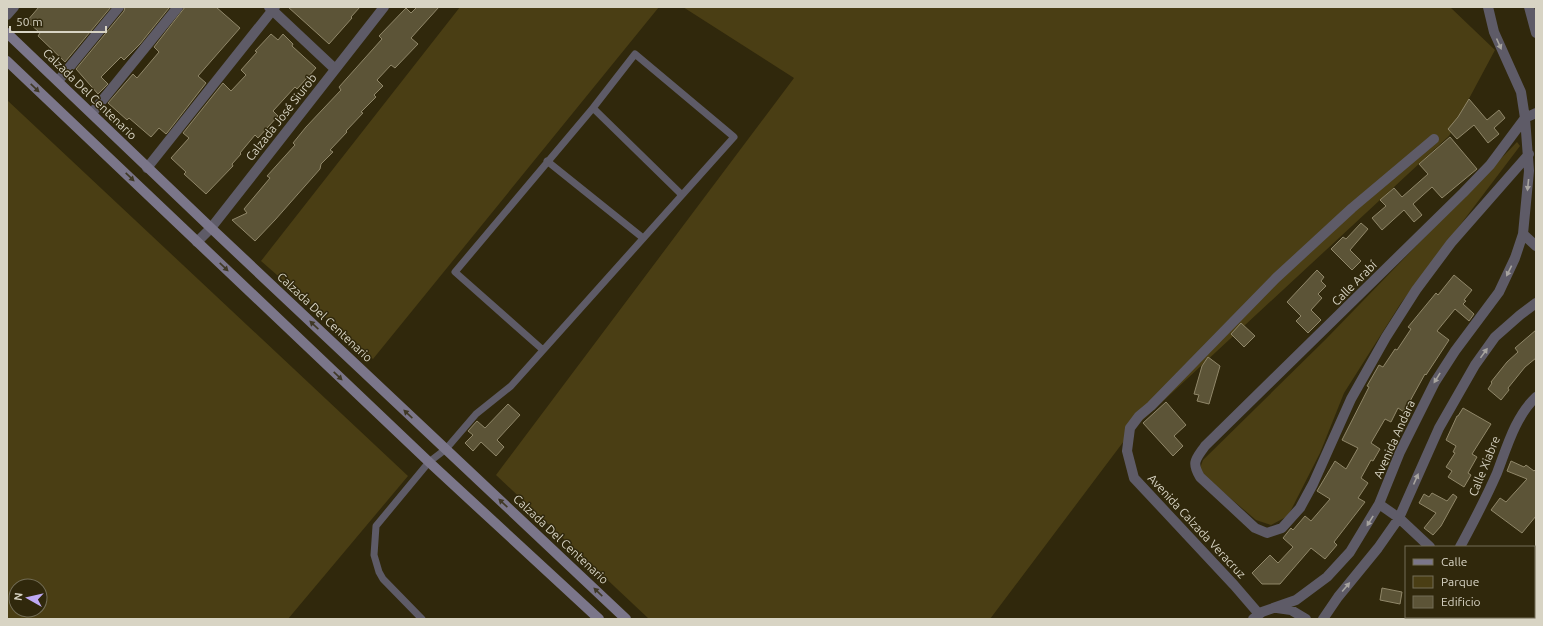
<svg xmlns="http://www.w3.org/2000/svg" width="1543" height="626" font-family="Ubuntu,sans-serif">
<style>
.green{fill:#4a3e14;fill-rule:evenodd}
.building{fill:#5c5437;stroke:#908769}
.lines{fill:none;stroke-linecap:round;stroke-linejoin:round}
.service{stroke:#5e5b67;stroke-width:7}
.minor{stroke:#5e5b67;stroke-width:10}
.secondary{stroke:#7b768a;stroke-width:10}
.oneway{fill:#a7a49f}
.oneway2{fill:#3f3825}
.labels{text-anchor:middle;dominant-baseline:central;stroke-width:3;stroke-linejoin:round;paint-order:stroke}
.street-label{font-size:12px;fill:#d8d4c4;stroke:#30280c}
</style>
<rect width="100%" height="100%" fill="#30280c"/>
<path class="green" d="M 460,7 L 659,7 L 373,359 L 261,261 Z
M 683,7 L 1450,7 L 1495,50 L 1449,136 L 1133,429 L 990,619 L 649,619 L 496,475 L 794,78 Z
M 7,100 L 408,476 L 288,619 L 7,619 ZM 16,586 L 40,586 L 40,610 L 16,610 Z
M 1517,142 L 1520,146 L 1401,303 L 1344,393 L 1320,453 L 1288,516 L 1271,525 L 1256,520 L 1203,475 L 1200,468 L 1203,460 L 1325,340 Z"/>
<path class="building" d="M 39,7 L 111,7 L 65,62 L 38,36 L 40,33 L 27,21 Z
M 125,7 L 167,7 L 169,8 L 140,44 L 124,60 L 121,57 L 101,77 L 108,84 L 98,94 L 76,69 L 124,11 Z
M 185,7 L 216,7 L 240,28 L 198,76 L 206,83 L 167,133 L 166,134 L 159,128 L 151,137 L 129,118 L 127,120 L 108,103 L 133,74 L 137,78 L 159,52 L 154,47 Z
M 288,7 L 360,7 L 351,17 L 352,18 L 329,44 Z
M 417,7 L 439,7 L 411,38 L 418,44 L 395,68 L 391,65 L 377,80 L 383,86 L 374,95 L 376,97 L 361,112 L 363,113 L 346,131 L 347,132 L 330,150 L 333,152 L 321,164 L 320,169 L 275,220 L 255,241 L 232,220 L 247,213 L 244,209 L 270,178 L 267,176 L 295,145 L 293,143 L 306,127 L 341,90 L 339,87 L 382,39 L 379,36 L 406,8 L 411,13 Z
M 271,34 L 278,40 L 283,34 L 293,44 L 292,46 L 316,68 L 297,89 L 295,87 L 273,111 L 278,116 L 258,138 L 255,135 L 240,153 L 241,154 L 232,164 L 233,166 L 206,194 L 184,174 L 186,172 L 171,158 L 189,138 L 183,133 L 223,83 L 231,91 L 246,75 L 241,70 L 257,52 L 255,51 Z
M 1469,99 L 1487,120 L 1499,110 L 1505,118 L 1494,128 L 1499,134 L 1488,143 L 1474,125 L 1457,139 L 1448,129 L 1458,117 Z
M 1450,137 L 1477,169 L 1442,198 L 1432,187 L 1413,204 L 1422,215 L 1414,222 L 1404,210 L 1382,230 L 1372,218 L 1386,206 L 1380,200 L 1394,188 L 1402,197 L 1428,174 L 1419,164 Z
M 1361,223 L 1368,229 L 1350,250 L 1361,261 L 1352,270 L 1331,249 L 1343,237 L 1346,239 Z
M 1317,270 L 1324,277 L 1321,281 L 1326,286 L 1318,294 L 1322,298 L 1311,310 L 1321,320 L 1308,333 L 1296,321 L 1301,316 L 1287,302 Z
M 1454,275 L 1472,290 L 1464,300 L 1466,301 L 1463,304 L 1474,314 L 1469,321 L 1455,309 L 1437,331 L 1449,340 L 1426,375 L 1425,374 L 1404,412 L 1398,408 L 1391,422 L 1385,419 L 1371,443 L 1380,449 L 1373,461 L 1371,460 L 1361,478 L 1368,483 L 1358,498 L 1365,502 L 1334,542 L 1337,545 L 1325,559 L 1311,548 L 1280,584 L 1262,584 L 1252,573 L 1270,555 L 1278,563 L 1293,547 L 1283,538 L 1291,528 L 1293,530 L 1305,516 L 1311,521 L 1330,499 L 1317,491 L 1335,461 L 1346,469 L 1358,448 L 1342,440 L 1369,387 L 1367,386 L 1379,365 L 1383,367 L 1395,349 L 1397,350 L 1411,329 L 1408,327 L 1436,293 L 1438,295 Z
M 1241,323 L 1255,336 L 1244,347 L 1231,334 Z
M 1536,330 L 1536,358 L 1525,367 L 1508,388 L 1509,390 L 1501,400 L 1488,389 L 1492,383 L 1491,382 L 1507,362 L 1518,352 L 1515,348 Z
M 1208,357 L 1220,366 L 1209,404 L 1197,401 L 1199,395 L 1194,394 L 1202,366 Z
M 1166,402 L 1186,425 L 1174,436 L 1183,446 L 1173,456 L 1143,423 Z
M 508,404 L 520,415 L 497,440 L 504,447 L 496,456 L 481,442 L 473,451 L 465,443 L 473,435 L 468,431 L 477,421 L 485,428 Z
M 1463,408 L 1491,424 L 1472,454 L 1477,457 L 1468,473 L 1471,475 L 1464,487 L 1448,477 L 1452,471 L 1446,467 L 1455,453 L 1453,452 L 1456,446 L 1446,440 L 1457,416 L 1458,416 Z
M 1511,461 L 1524,467 L 1526,465 L 1534,471 L 1536,469 L 1536,516 L 1522,533 L 1491,510 L 1500,498 L 1506,502 L 1527,479 L 1507,471 Z
M 1432,493 L 1447,501 L 1453,494 L 1457,497 L 1441,526 L 1433,535 L 1424,528 L 1436,513 L 1419,503 L 1424,494 L 1429,497 Z
M 1382,588 L 1402,592 L 1400,604 L 1380,600 Z"/>
<g class="lines">
<path class="service" d="M 593,108 L 682,195
M 547,161 L 643,238
M 422,619 L 383,579 L 379,572 L 374,555 L 376,526 L 429,462 L 446,449 L 476,414 L 511,386 L 734,137 L 635,54 L 593,108 L 455,272 L 543,350"/>
<path class="minor" d="M 269,7 L 335,69
M 1529,7 L 1536,33
M 7,15 L 14,7
M 58,81 L 119,7
M 92,113 L 178,7
M 1529,154 L 1451,243 L 1416,290 L 1386,337 L 1351,399 L 1313,484 L 1300,508 L 1282,528 L 1267,533 L 1255,528 L 1200,477 C 1191,462 1196,459 1205,446 L 1463,193 L 1490,165 L 1525,118 L 1536,113
M 147,168 L 275,7
M 1523,234 L 1536,246
M 197,242 L 211,228 L 384,7
M 1379,504 L 1399,518 L 1430,547
M 1460,547 C 1473,523 1486,498 1497,473 C 1507,447 1515,417 1536,397
M 1277,608 L 1291,610 L 1306,619
M 1259,614 L 1234,585 L 1134,478 L 1127,451 L 1130,428 L 1139,416 L 1151,406 L 1276,278 L 1352,208 L 1434,139
M 1422,617 L 1422,619
M 1517,617 L 1519,619
M 1253,619 L 1262,612 L 1296,600 L 1327,577 L 1350,552 L 1379,504 L 1400,452 L 1435,382 L 1455,351 L 1499,292 L 1515,258 L 1523,234 L 1529,171 L 1525,118 L 1521,92 L 1494,32 L 1488,7
M 1323,619 L 1338,597 L 1378,548 L 1399,518 L 1439,428 L 1475,365 L 1495,337 L 1520,315 L 1536,303"/>
<path class="secondary" d="M 7,33 L 211,228 L 626,619
M 7,61 L 429,462 L 599,619"/>
</g>
<defs><path id="oneway-solid" d="M-6-.8H1V-3.2L6.5 0L1 3.2V.8H-6Z"/></defs>
<g class="oneway">
<use href="#oneway-solid" transform="translate(1499 44) rotate(66)"/>
<use href="#oneway-solid" transform="translate(1528 185) rotate(96)"/>
<use href="#oneway-solid" transform="translate(1509 271) rotate(116)"/>
<use href="#oneway-solid" transform="translate(1484 353) rotate(-54)"/>
<use href="#oneway-solid" transform="translate(1437 378) rotate(122)"/>
<use href="#oneway-solid" transform="translate(1416 479) rotate(-66)"/>
<use href="#oneway-solid" transform="translate(1370 521) rotate(122)"/>
<use href="#oneway-solid" transform="translate(1346 587) rotate(-50)"/>
</g>
<g class="oneway2">
<use href="#oneway-solid" transform="translate(35 88) rotate(44)"/>
<use href="#oneway-solid" transform="translate(130 177) rotate(44)"/>
<use href="#oneway-solid" transform="translate(224 267) rotate(44)"/>
<use href="#oneway-solid" transform="translate(314 325) rotate(-137)"/>
<use href="#oneway-solid" transform="translate(338 376) rotate(44)"/>
<use href="#oneway-solid" transform="translate(408 414) rotate(-137)"/>
<use href="#oneway-solid" transform="translate(503 503) rotate(-137)"/>
<use href="#oneway-solid" transform="translate(598 592) rotate(-136)"/>
</g>
<g class="labels">
<g class="street-label">
<text transform="translate(90 94) rotate(44)">Calzada Del Centenario</text>
<text transform="translate(281 117) rotate(-52)">Calzada José Siurob</text>
<text transform="translate(1354 283) rotate(-45)">Calle Arabí</text>
<text transform="translate(325 317) rotate(43)">Calzada Del Centenario</text>
<text transform="translate(1394 439) rotate(-66)">Avenida Andara</text>
<text transform="translate(1484 466) rotate(-68)">Calle Xiabre</text>
<text transform="translate(1197 526) rotate(47)">Avenida Calzada Veracruz</text>
<text transform="translate(561 539) rotate(43)">Calzada Del Centenario</text>
</g>
</g>
<rect width="1543" height="626" fill="none" stroke="#d8d4c4" stroke-width="16"/>
<rect x="1405" y="546" width="130" height="72" fill="#30280c" stroke="#736d56"/>
<rect x="1413" y="559" width="20" height="6" fill="#7b768a" stroke="#736d56"/>
<text x="1441" y="566" font-size="12" fill="#d8d4c4">Calle</text>
<rect x="1413" y="576" width="20" height="12" fill="#4a3e14" stroke="#736d56"/>
<text x="1441" y="586" font-size="12" fill="#d8d4c4">Parque</text>
<rect x="1413" y="596" width="20" height="12" fill="#5c5437" stroke="#736d56"/>
<text x="1441" y="606" font-size="12" fill="#d8d4c4">Edificio</text>
<g transform="translate(28 598) rotate(278)"><circle r="19" fill="#30280c" stroke="#736d56"/>
<path d="M0-3L7 15L0 10L-7 15Z" fill="#bea9f4"/>
<text y="-6" font-size="11" font-weight="bold" text-anchor="middle" fill="#d8d4c4">N</text>
</g>
<path d="M10 26v6h96v-6" fill="none" stroke="#d8d4c4" stroke-width="2"/>
<text x="16" y="26" font-size="12" fill="#d8d4c4" stroke="#30280c" stroke-width="3" paint-order="stroke">50 m</text>
</svg>
